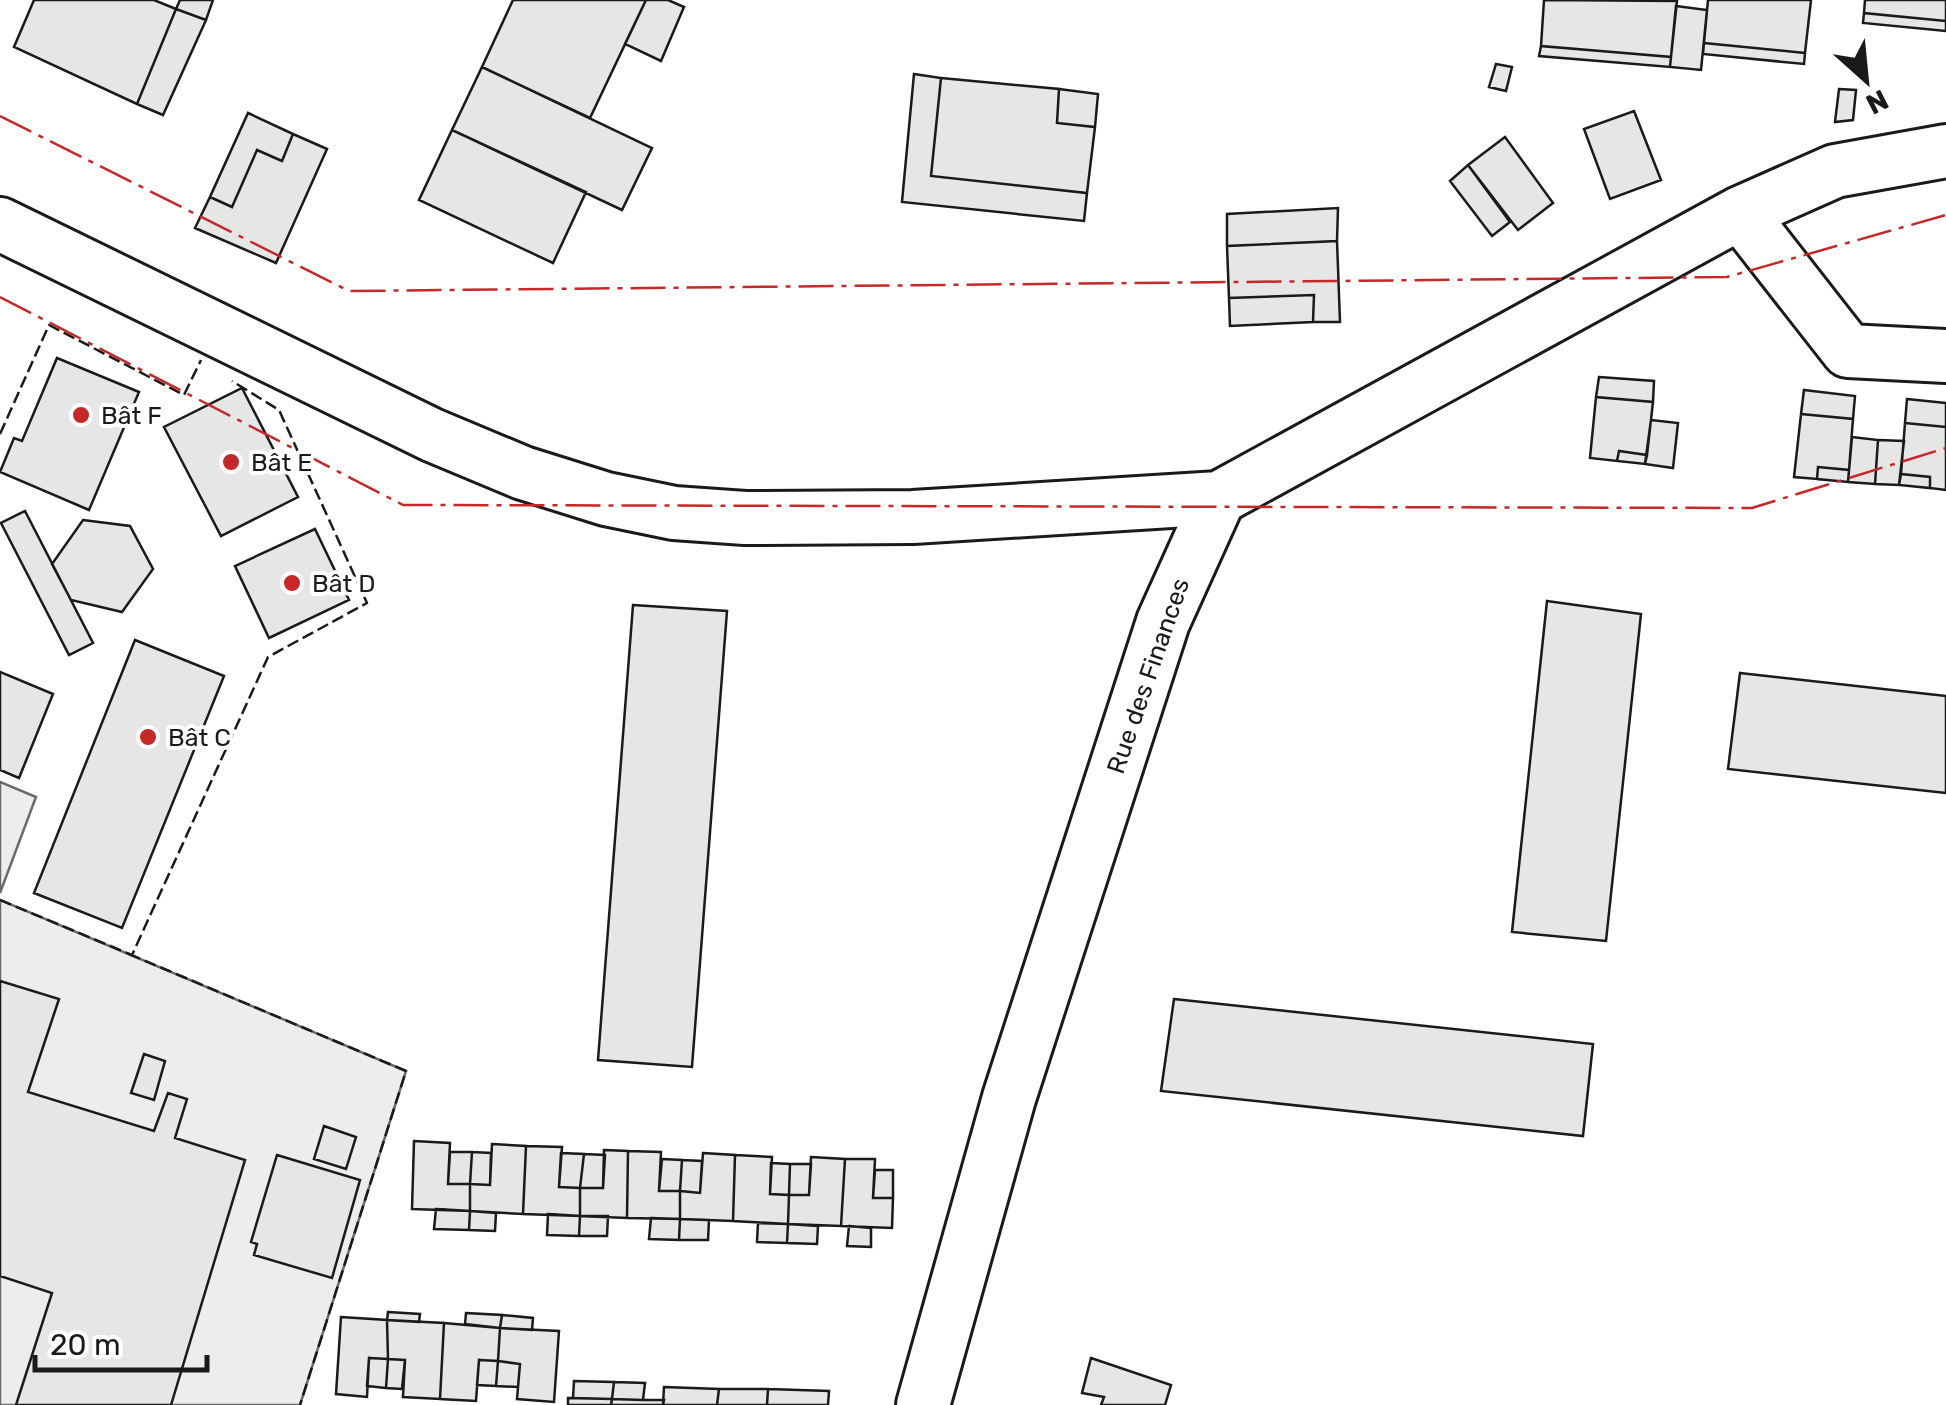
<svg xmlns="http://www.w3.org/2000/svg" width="1946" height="1405" font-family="Rubik,sans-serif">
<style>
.built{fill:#ededed;stroke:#6a6a6a;stroke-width:2.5}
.building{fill:#e6e6e6;stroke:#1a1a1a;stroke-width:2.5}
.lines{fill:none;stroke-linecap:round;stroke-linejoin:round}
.street-casing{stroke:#1a1a1a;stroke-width:58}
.street{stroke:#fff;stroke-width:52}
.fence{stroke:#1a1a1a;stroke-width:2.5;stroke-dasharray:12 5;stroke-linecap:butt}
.power{stroke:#c62828;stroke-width:2.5;stroke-dasharray:35 8 5 8;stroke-linecap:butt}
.poi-dot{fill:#c62828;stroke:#fff;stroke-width:4}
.labels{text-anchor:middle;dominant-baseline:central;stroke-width:8;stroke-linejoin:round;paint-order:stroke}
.poi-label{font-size:25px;fill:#1a1a1a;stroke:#fff;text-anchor:start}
.street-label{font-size:25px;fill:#1a1a1a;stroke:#fff}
</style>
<rect width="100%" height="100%" fill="#fff"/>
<path class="built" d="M 0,782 L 36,797 L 0,893 Z
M 0,900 L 406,1071 L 300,1405 L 0,1405 Z"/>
<path class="building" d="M 34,0 L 154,0 L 176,9 L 137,104 L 14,47 Z
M 180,0 L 213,0 L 206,20 L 176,9 Z
M 513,0 L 646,0 L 590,118 L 482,67 Z
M 646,0 L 668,0 L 684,7 L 661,61 L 625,44 Z
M 1544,0 L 1677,1 L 1671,57 L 1541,46 Z
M 1708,0 L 1811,0 L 1805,53 L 1704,43 Z
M 1865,0 L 1946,0 L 1946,21 L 1864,13 Z
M 1676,6 L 1707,10 L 1701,70 L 1670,67 Z
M 176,9 L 206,20 L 163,115 L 137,104 Z
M 1864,13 L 1946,21 L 1946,31 L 1863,23 Z
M 1704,43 L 1805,53 L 1804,64 L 1703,54 Z
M 1541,46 L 1671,57 L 1670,67 L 1539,56 Z
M 1496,64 L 1512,67 L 1506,91 L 1489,87 Z
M 482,67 L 652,148 L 622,210 L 452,130 Z
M 914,74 L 941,78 L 931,176 L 1087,193 L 1084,221 L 902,202 Z
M 941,78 L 1059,89 L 1057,123 L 1095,127 L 1087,193 L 931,176 Z
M 1059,89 L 1098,94 L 1095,127 L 1057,123 Z
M 1839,89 L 1856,90 L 1853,120 L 1835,122 Z
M 1634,111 L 1661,180 L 1610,199 L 1584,129 Z
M 248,113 L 293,134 L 282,161 L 257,150 L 232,207 L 210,197 Z
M 452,130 L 586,192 L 553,263 L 419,200 Z
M 293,134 L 327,149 L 276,263 L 195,228 L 210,197 L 232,207 L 257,150 L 282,161 Z
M 1505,137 L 1553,203 L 1518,230 L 1468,165 Z
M 1468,165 L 1510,222 L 1492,236 L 1450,181 Z
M 1338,208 L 1337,241 L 1227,246 L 1227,214 Z
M 1337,241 L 1340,322 L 1313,322 L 1314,295 L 1229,298 L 1227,246 Z
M 1314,295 L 1313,322 L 1230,326 L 1229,298 Z
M 57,358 L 139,392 L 89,510 L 0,472 L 14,438 L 22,441 Z
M 1599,377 L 1654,381 L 1653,402 L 1596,397 Z
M 242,388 L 298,497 L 221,536 L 164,427 Z
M 1804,390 L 1855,396 L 1853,419 L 1801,414 Z
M 1596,397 L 1653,402 L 1647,455 L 1619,451 L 1617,461 L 1590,458 Z
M 1907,399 L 1946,403 L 1946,427 L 1905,423 Z
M 1801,414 L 1853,419 L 1849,470 L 1818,467 L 1817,479 L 1794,477 Z
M 1651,420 L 1678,423 L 1673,468 L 1645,464 Z
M 1905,423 L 1946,427 L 1946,490 L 1930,488 L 1930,477 L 1901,474 Z
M 1852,437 L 1878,440 L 1875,484 L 1848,482 Z
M 1878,440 L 1904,441 L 1899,485 L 1875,484 Z
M 1619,451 L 1647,455 L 1645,464 L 1617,461 Z
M 1818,467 L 1849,470 L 1848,482 L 1817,479 Z
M 1901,474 L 1930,477 L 1930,488 L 1899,485 Z
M 25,511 L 93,643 L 69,655 L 1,523 Z
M 83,520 L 130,526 L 153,569 L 122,612 L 71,600 L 52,564 Z
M 315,529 L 349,600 L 269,638 L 235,566 Z
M 1547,601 L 1641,614 L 1606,941 L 1512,932 Z
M 633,605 L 727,611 L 692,1067 L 598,1060 Z
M 135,640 L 224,676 L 122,928 L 34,893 Z
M 0,672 L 53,694 L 19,778 L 0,770 Z
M 1740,673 L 1946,696 L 1946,793 L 1728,769 Z
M 0,981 L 59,999 L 28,1092 L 154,1131 L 168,1093 L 187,1099 L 175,1138 L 245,1160 L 171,1405 L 16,1405 L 52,1293 L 0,1276 Z
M 0,981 L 59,999 L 28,1092 L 154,1131 L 168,1093 L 187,1099 L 175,1138 L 245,1160 L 171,1405 L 16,1405 L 52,1293 L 0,1276 Z
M 1174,999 L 1593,1044 L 1583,1136 L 1161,1091 Z
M 144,1054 L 165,1061 L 154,1100 L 131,1093 Z
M 324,1126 L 356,1137 L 346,1169 L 314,1159 Z
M 414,1141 L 450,1143 L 448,1184 L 470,1184 L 470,1211 L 412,1209 Z
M 492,1144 L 526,1146 L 523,1214 L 470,1211 L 470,1184 L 490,1185 Z
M 526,1146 L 562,1147 L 559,1187 L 580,1188 L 580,1216 L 523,1214 Z
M 604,1150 L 628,1151 L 627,1218 L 580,1216 L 580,1188 L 603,1188 Z
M 628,1151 L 661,1152 L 659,1191 L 680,1191 L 680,1219 L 627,1218 Z
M 450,1152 L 472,1152 L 470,1184 L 448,1184 Z
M 472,1152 L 491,1153 L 490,1185 L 470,1184 Z
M 561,1153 L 584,1154 L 580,1188 L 559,1187 Z
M 703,1153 L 735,1155 L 733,1221 L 680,1219 L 680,1191 L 700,1193 Z
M 584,1154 L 605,1155 L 603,1188 L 580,1188 Z
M 277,1155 L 360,1180 L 332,1278 L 254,1255 L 257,1244 L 251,1242 Z
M 735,1155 L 772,1157 L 770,1194 L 789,1195 L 788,1224 L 733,1221 Z
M 811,1157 L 845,1159 L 841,1226 L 788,1224 L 789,1195 L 809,1195 Z
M 662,1159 L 682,1160 L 680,1191 L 659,1191 Z
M 845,1159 L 875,1159 L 873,1198 L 893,1198 L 892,1228 L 841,1226 Z
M 682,1160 L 702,1161 L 700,1193 L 680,1191 Z
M 771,1163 L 790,1164 L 789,1195 L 770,1194 Z
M 790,1164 L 811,1164 L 809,1195 L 789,1195 Z
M 875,1170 L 893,1170 L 893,1198 L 873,1198 Z
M 436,1209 L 470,1211 L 469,1230 L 434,1229 Z
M 470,1211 L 496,1213 L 495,1231 L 469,1230 Z
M 548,1214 L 580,1216 L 579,1236 L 547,1235 Z
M 580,1216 L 608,1216 L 607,1236 L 579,1236 Z
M 651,1218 L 680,1219 L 679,1240 L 649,1239 Z
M 680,1219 L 709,1220 L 708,1240 L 679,1240 Z
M 758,1223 L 788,1224 L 787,1243 L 757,1242 Z
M 788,1224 L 818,1226 L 817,1244 L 787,1243 Z
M 849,1226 L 871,1228 L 871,1247 L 847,1246 Z
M 388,1312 L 420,1314 L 419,1322 L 387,1320 Z
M 466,1313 L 502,1315 L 500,1328 L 465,1324 Z
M 502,1315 L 533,1318 L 532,1330 L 500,1328 Z
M 341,1317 L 387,1320 L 388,1359 L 369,1358 L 367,1397 L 336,1394 Z
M 387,1320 L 444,1323 L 440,1399 L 403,1397 L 405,1360 L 388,1359 Z
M 444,1323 L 500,1328 L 498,1361 L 479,1360 L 476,1401 L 440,1399 Z
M 500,1328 L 559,1331 L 554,1402 L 517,1399 L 520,1364 L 498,1361 Z
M 369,1358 L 388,1359 L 386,1388 L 367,1386 Z
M 1091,1358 L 1171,1385 L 1165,1405 L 1101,1405 L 1104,1397 L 1082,1393 Z
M 388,1359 L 405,1360 L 402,1389 L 386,1388 Z
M 479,1360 L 498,1361 L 496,1386 L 477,1385 Z
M 498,1361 L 520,1364 L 518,1387 L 496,1386 Z
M 574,1381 L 614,1382 L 612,1399 L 573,1398 Z
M 614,1382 L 645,1383 L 643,1400 L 612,1399 Z
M 664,1387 L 719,1389 L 717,1405 L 663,1405 Z
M 719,1389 L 768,1389 L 767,1405 L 717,1405 Z
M 768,1389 L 829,1391 L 828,1405 L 767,1405 Z
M 568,1398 L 612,1399 L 611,1405 L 568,1405 Z
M 612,1399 L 643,1400 L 664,1400 L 663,1405 L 611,1405 Z"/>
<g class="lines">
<defs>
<path id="street" d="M 1740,213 L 1848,351 L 1946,356
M 0,224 L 432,435 L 523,473 L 606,499 L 674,513 L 745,518 L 913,517 L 1219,498
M 923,1405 L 1009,1098 L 1163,622 L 1219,498 L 1740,213 L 1835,171 L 1946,151"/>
</defs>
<use href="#street" class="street-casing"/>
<use href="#street" class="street"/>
<path class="fence" d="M 0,434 L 49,325 L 184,395 L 201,360
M 0,900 L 132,955 L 268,657 L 367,603 L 279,410 L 232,381
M 129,954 L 406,1071 L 300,1405"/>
<path class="power" d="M 0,116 L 349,291 L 1727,277 L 1946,215
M 0,297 L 403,505 L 1752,508 L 1946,448"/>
</g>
<g class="poi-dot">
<circle cx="81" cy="415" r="10"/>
<circle cx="231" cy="462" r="10"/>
<circle cx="292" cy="583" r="10"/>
<circle cx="148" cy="737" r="10"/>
</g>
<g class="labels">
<g class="poi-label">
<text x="101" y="415">Bât F</text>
<text x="251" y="462">Bât E</text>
<text x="312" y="583">Bât D</text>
<text x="168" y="737">Bât C</text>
</g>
<g class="street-label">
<text transform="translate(1148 676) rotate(-71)">Rue des Finances</text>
</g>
</g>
<g transform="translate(1866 80) rotate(153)" stroke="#ffffff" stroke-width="8" paint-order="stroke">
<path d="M0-8L18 38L0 25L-18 38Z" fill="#1a1a1a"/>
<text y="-15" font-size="28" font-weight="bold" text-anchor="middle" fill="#1a1a1a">N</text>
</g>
<path d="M35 1355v15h172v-15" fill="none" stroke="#1a1a1a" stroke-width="5"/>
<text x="50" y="1355" font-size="30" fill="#1a1a1a" stroke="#ffffff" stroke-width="8" paint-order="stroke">20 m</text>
</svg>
